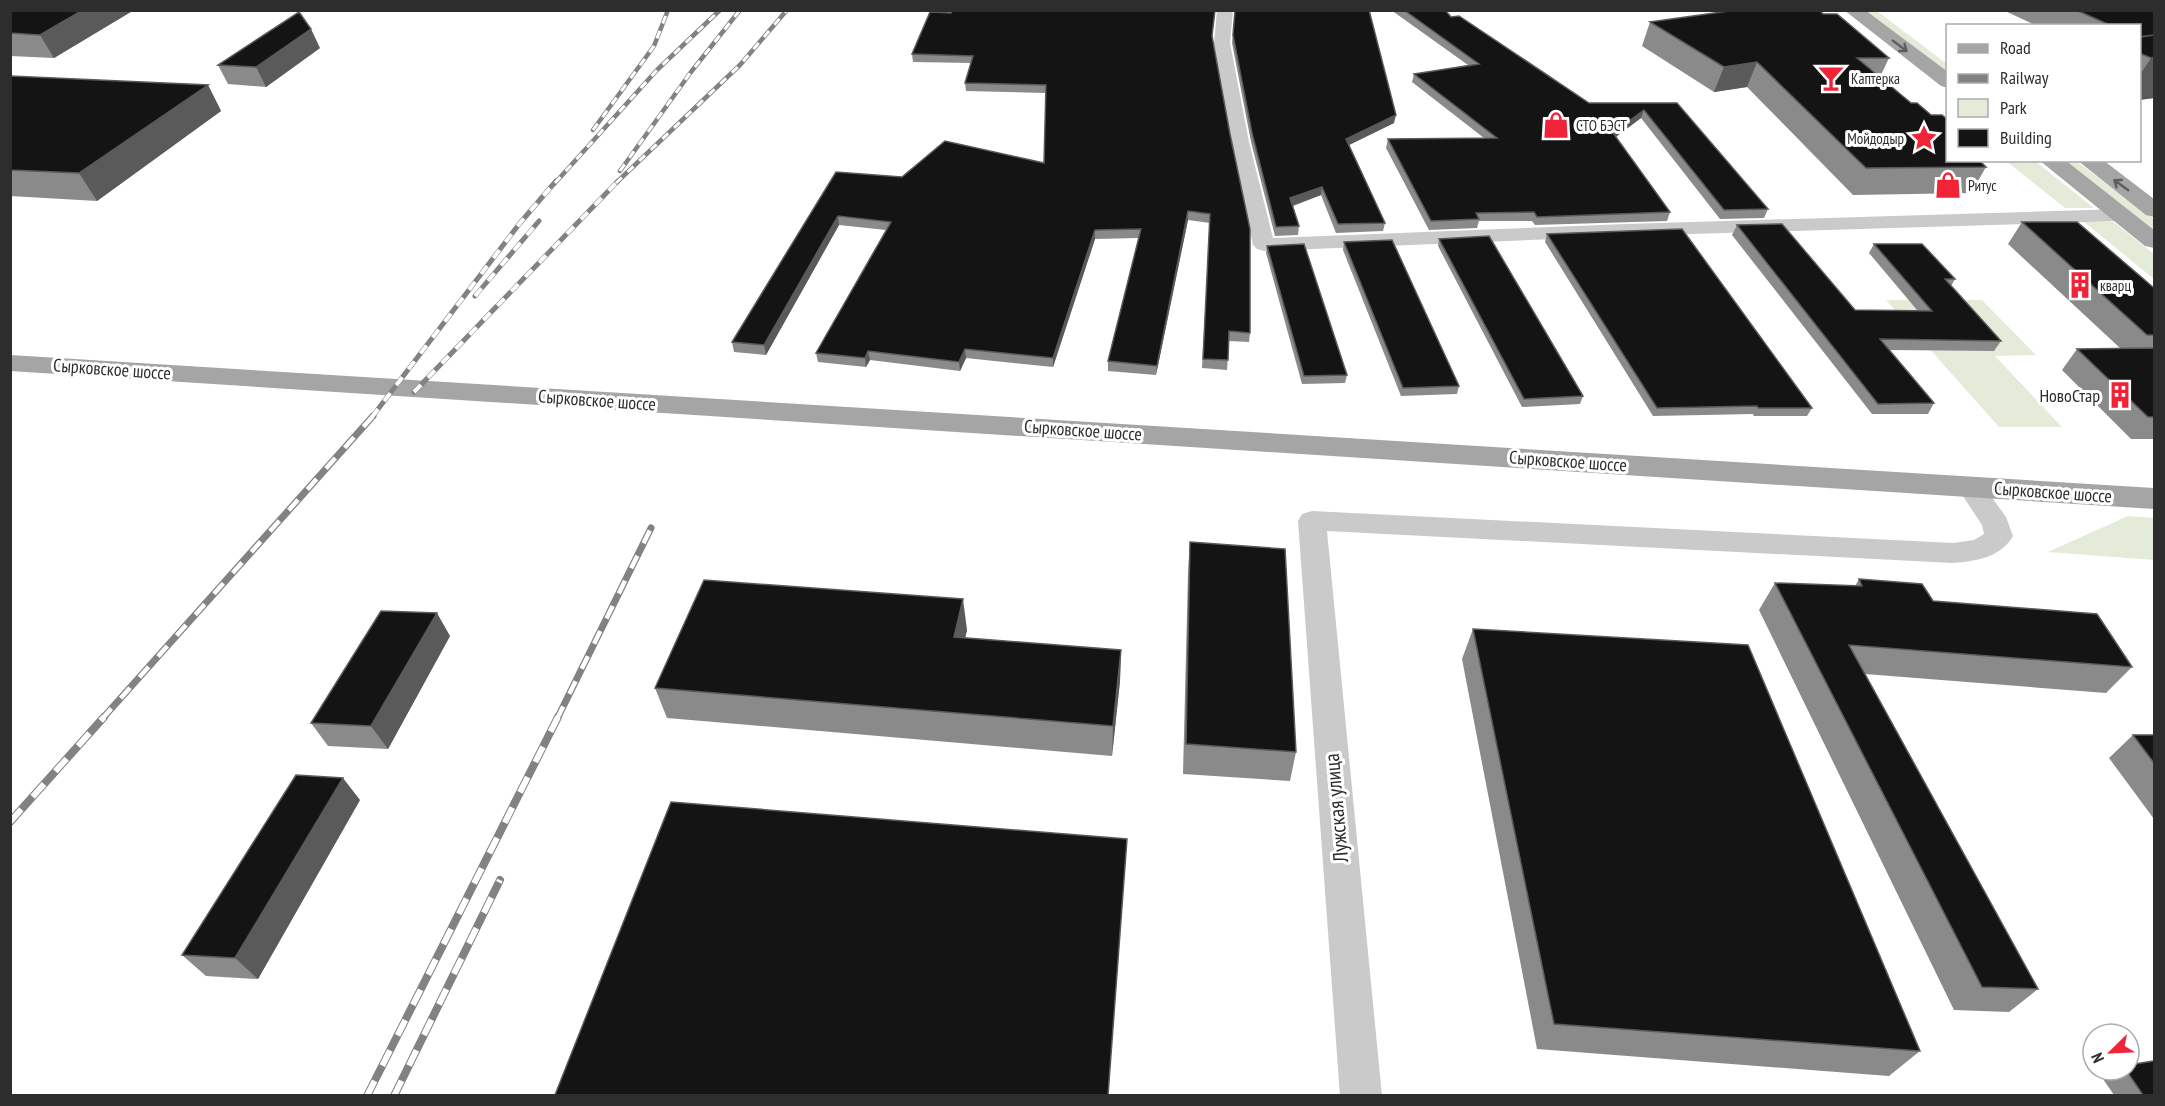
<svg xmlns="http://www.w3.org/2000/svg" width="2165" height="1106" font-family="'PT Sans Narrow',sans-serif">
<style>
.green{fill:#e4ecd9}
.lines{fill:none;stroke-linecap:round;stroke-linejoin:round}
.minor{fill:#cacaca;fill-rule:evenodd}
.primary{fill:#a5a5a5;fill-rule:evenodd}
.rail-far3-casing{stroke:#828282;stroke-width:4.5}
.rail-far2-casing{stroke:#828282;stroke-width:5}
.rail-far1-casing{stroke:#828282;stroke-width:7}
.rail-casing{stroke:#828282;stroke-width:8}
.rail-far3{stroke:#fff;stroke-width:3;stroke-dasharray:8;stroke-linecap:butt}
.rail-far2{stroke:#fff;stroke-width:4;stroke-dasharray:10;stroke-linecap:butt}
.rail-far1{stroke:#fff;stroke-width:4.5;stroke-dasharray:14;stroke-linecap:butt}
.rail{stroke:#fff;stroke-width:6;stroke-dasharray:17;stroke-linecap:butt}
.wall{fill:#8a8a8a}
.shaded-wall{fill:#5a5a5a}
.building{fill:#141414;stroke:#5a5a5a;stroke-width:1.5}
.oneway{stroke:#5d5d5d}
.labels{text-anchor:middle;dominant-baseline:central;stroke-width:6;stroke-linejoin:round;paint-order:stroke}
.far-poi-label{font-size:15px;fill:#2d2d2d;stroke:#fff;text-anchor:start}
.street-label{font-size:18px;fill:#2d2d2d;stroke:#fff}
.poi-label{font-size:18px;fill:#2d2d2d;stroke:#fff;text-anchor:end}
.near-street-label{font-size:21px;fill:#2d2d2d;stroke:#fff}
</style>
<rect width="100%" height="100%" fill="#fff"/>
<path class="green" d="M 1862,11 L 1877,11 L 1947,64 L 1947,75 Z
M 2006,161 L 2035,161 L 2094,208 L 2065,208 Z
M 2060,161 L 2076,161 L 2154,219 L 2154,232 Z
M 2084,222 L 2114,222 L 2154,254 L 2154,279 Z
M 1886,300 L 1982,300 L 2036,355 L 1995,356 L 2062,427 L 1999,427 Z
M 2128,516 L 2154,518 L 2154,560 L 2048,552 Z"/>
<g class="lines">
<path class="minor" d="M 1217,10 L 1233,10 L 1230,43 L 1249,142 L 1273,238 L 1627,224 L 2121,209 L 2128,211 L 2131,215 L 2128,219 L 2121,221 L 1627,236 L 1264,251 L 1257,249 L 1253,245 L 1231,142 L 1214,43 Z
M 1970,478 L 1980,481 L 2006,517 L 2013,536 C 2000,558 1976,561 1953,563 L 1327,531 L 1382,1096 L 1340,1096 L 1298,521 L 1302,514 L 1312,511 L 1953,543 L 1974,540 L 1984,534 L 1982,525 L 1957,487 L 1960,481 Z"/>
<path class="primary" d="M 1844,10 L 1865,10 L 1948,72 L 1948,88 L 1941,86 Z
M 2039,160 L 2065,160 L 2154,230 L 2154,248 L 2145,246 Z
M 2077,160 L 2103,160 L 2154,199 L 2154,217 L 2146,215 Z
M 10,355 L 2154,488 L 2154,509 L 10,371 Z"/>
<defs>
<path id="rail-far3" d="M 593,130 L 654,46 L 668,10
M 620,171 L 691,72 L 740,10
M 555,183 L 657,70 L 720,10
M 616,183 L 740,65 L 787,10"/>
<path id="rail-far2" d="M 475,296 L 539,221
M 414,392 L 618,181
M 372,417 L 520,223 L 556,181"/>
<path id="rail-far1" d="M 102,719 L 373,416
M 557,719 L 651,528"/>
<path id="rail" d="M 10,822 L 104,717
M 367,1096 L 558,717
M 394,1096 L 500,880"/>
</defs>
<use href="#rail-far3" class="rail-far3-casing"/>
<use href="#rail-far2" class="rail-far2-casing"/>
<use href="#rail-far1" class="rail-far1-casing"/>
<use href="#rail" class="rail-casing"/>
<use href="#rail-far3" class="rail-far3"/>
<use href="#rail-far2" class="rail-far2"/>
<use href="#rail-far1" class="rail-far1"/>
<use href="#rail" class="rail"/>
</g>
<path class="wall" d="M 10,10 L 134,10 L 54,58 L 10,56 Z
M 1235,10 L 1394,123 L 1349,145 L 1385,223 L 1383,231 L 1336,233 L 1321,195 L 1293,206 L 1299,226 L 1298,235 L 1275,236 L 1251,142 L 1232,43 Z
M 1391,10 L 1445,10 L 1451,17 L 1589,103 L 1677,103 L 1768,209 L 1764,218 L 1720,219 L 1641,118 L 1616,137 L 1670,212 L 1667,221 L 1535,225 L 1532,221 L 1479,221 L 1477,228 L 1429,230 L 1386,148 L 1388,139 L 1484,138 L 1412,82 L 1414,74 L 1468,65 Z
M 1725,10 L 1819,10 L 1889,58 L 1880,77 L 1947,160 L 1986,167 L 1971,193 L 1853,195 L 1747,87 L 1714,92 L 1642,46 L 1650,22 L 1724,12 Z
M 2003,10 L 2154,10 L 2154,98 L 2139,100 L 2139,26 L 2037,26 Z
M 1212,36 L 1250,333 L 1249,342 L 1229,341 L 1227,370 L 1202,368 L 1210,223 L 1188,220 L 1156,375 L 1108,371 L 1108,361 L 1139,238 L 1095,239 L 1053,367 L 966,358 L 960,371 L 870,360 L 866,367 L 818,362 L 816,353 L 886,230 L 839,225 L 766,355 L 734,352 L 732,342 L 836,172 L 902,177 L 1044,163 L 1046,93 L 966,91 L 965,83 L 971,63 L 913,62 L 912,54 Z
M 320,48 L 266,87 L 228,84 L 218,65 Z
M 10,76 L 208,85 L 221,111 L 97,201 L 10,196 Z
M 2022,222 L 2154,288 L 2154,439 L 2131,439 L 2062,370 L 2077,349 L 2120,348 L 2008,244 Z
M 1737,225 L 1855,310 L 1917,310 L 1869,253 L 1874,244 L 1955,279 L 1951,286 L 2001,341 L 1994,351 L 1889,350 L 1934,403 L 1928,414 L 1872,414 L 1732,235 Z
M 1547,234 L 1812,408 L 1807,416 L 1754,416 L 1753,414 L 1653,416 L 1545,242 Z
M 1439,239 L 1583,396 L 1580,404 L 1522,407 L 1438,246 Z
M 1344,242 L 1459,386 L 1457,394 L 1401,396 L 1343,250 Z
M 1267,246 L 1347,375 L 1345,383 L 1302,384 L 1266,253 Z
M 1190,542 L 1296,752 L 1290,781 L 1183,774 L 1188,573 Z
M 1859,579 L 1933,601 L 2132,667 L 2106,693 L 1865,674 L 2038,989 L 2009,1012 L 1954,1010 L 1759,610 L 1775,583 L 1855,586 Z
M 1473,629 L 1920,1051 L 1889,1076 L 1537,1049 L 1462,659 Z
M 967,630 L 965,638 L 1121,650 L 1120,681 L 1112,756 L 667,718 L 655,688 Z
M 450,636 L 388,749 L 328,746 L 311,723 Z
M 2133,735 L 2154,735 L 2154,819 L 2109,758 Z
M 360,800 L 258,979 L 206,976 L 182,955 Z
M 2117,1070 L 2129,1070 L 2154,1095 L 2114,1095 L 2103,1079 Z"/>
<path class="shaded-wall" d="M 83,10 L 134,10 L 54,58 L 40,35 Z
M 311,29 L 320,48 L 266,87 L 256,67 Z
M 2154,56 L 2154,98 L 2139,100 L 2139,76 L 2151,58 Z
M 1757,62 L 1747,87 L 1714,92 L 1724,67 Z
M 208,85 L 221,111 L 97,201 L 79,173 Z
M 1644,110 L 1641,118 L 1610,141 L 1613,133 Z
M 1396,115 L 1394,123 L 1345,147 L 1346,139 Z
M 1322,187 L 1321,195 L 1289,207 L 1290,198 Z
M 1188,211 L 1188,220 L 1156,375 L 1157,366 Z
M 838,216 L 839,225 L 766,355 L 764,345 Z
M 1095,230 L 1095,239 L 1053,367 L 1053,358 Z
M 965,349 L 966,358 L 960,371 L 959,362 Z
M 868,351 L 870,360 L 866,367 L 865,358 Z
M 963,599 L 967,630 L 958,668 L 954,637 Z
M 437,613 L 450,636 L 388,749 L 371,726 Z
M 1121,650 L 1120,681 L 1112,756 L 1113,726 Z
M 343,778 L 360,800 L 258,979 L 235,958 Z"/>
<path class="building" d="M 10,10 L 83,10 L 40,35 L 10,33 Z
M 952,10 L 1215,10 L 1212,36 L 1230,134 L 1250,229 L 1250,333 L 1229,331 L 1228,360 L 1203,359 L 1210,214 L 1188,211 L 1157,366 L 1108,361 L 1141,229 L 1095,230 L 1053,358 L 965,349 L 959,362 L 868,351 L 865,358 L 816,353 L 891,222 L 838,216 L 764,345 L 732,342 L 836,172 L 902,177 L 945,141 L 1044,163 L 1046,85 L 965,83 L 973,56 L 912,54 L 930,12 L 951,13 Z
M 1235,10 L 1369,10 L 1396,115 L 1346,139 L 1385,223 L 1338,224 L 1322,187 L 1290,198 L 1299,226 L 1276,227 L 1252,133 L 1233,35 Z
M 1404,10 L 1445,10 L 1451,17 L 1459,16 L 1589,103 L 1677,103 L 1768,209 L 1724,210 L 1644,110 L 1613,133 L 1670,212 L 1537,217 L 1534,212 L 1476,213 L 1479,219 L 1431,221 L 1388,139 L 1497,138 L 1414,74 L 1479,64 Z
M 1736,10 L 1819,10 L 1823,14 L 1837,14 L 1889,58 L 1857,58 L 1911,103 L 1917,103 L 1931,115 L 1942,115 L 1947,119 L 1947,160 L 1979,160 L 1986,167 L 1866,168 L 1757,62 L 1724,67 L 1650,22 Z
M 2076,10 L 2154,10 L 2154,35 L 2140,37 L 2139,37 L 2139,26 L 2112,26 Z
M 299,12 L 311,29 L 256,67 L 218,65 Z
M 2154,35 L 2154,57 L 2151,58 L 2139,53 L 2139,37 Z
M 10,76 L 208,85 L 79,173 L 10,170 Z
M 2022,222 L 2077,222 L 2154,288 L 2154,335 L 2147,335 Z
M 1782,224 L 1855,310 L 1932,311 L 1874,244 L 1922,244 L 1955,279 L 1945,279 L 2001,341 L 1880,339 L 1934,403 L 1878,404 L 1737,225 Z
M 1682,229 L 1812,408 L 1758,408 L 1757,406 L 1657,408 L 1547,234 Z
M 1489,236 L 1583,396 L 1524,399 L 1439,239 Z
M 1392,240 L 1459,386 L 1403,388 L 1344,242 Z
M 1304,244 L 1347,375 L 1304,376 L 1267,246 Z
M 2154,348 L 2154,417 L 2148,417 L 2077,349 Z
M 1190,542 L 1285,549 L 1296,752 L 1186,744 Z
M 1859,579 L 1922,584 L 1933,601 L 2097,614 L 2132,667 L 1849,645 L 2038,989 L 1982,987 L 1775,583 L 1862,586 Z
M 704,580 L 963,599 L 954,637 L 1121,650 L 1113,726 L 655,688 Z
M 381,611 L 437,613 L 371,726 L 311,723 Z
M 1473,629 L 1748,645 L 1920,1051 L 1554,1024 Z
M 2133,735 L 2154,735 L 2154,763 Z
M 296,775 L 343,778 L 235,958 L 182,955 Z
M 671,802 L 1127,839 L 1108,1095 L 555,1095 Z
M 2154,1061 L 2154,1095 L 2143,1095 L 2126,1070 L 2129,1070 L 2129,1065 Z"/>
<defs><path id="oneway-shaft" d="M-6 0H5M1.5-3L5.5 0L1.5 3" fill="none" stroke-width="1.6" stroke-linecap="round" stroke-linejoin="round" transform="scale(1.5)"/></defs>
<g class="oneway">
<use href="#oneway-shaft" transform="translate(1900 46) rotate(37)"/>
<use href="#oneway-shaft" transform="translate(2121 185) rotate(-144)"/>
</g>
<defs>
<symbol id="bar-bare" viewBox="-9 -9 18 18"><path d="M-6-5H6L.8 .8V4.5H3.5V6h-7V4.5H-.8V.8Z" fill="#f02337" stroke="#fff" stroke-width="2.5" paint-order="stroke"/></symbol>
<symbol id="shop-bare" viewBox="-9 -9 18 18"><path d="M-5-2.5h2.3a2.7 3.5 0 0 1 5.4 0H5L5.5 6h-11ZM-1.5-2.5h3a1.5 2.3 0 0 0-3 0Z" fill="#f02337" stroke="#fff" stroke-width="2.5" paint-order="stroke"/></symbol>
<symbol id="sight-bare" viewBox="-9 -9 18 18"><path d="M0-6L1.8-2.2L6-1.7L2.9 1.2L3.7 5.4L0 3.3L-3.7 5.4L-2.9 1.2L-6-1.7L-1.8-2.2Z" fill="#f02337" stroke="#fff" stroke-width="2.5" paint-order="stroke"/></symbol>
<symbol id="building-bare" viewBox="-9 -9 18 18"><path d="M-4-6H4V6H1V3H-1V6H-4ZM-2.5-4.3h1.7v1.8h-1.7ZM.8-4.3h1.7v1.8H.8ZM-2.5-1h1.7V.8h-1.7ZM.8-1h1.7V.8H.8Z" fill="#f02337" stroke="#fff" stroke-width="2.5" paint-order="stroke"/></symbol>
</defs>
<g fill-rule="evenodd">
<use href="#bar-bare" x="1812" y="59" width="38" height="38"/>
<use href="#shop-bare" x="1537" y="106" width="38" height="38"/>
<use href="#sight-bare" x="1905" y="119" width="38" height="38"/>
<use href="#shop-bare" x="1929" y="166" width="38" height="38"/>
<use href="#building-bare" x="2061" y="266" width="38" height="38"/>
<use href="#building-bare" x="2101" y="376" width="38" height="38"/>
</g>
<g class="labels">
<g class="far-poi-label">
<text x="1851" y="78">Каптерка</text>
<text x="1576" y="125">СТО БЭСТ</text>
<text x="1904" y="138" text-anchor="end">Мойдодыр</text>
<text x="1968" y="185">Ритус</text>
<text x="2100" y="285">кварц</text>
</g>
<g class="street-label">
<text transform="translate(112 369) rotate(4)">Сырковское шоссе</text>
<text transform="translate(597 400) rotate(4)">Сырковское шоссе</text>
<text transform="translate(1083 430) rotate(4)">Сырковское шоссе</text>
<text transform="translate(1568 461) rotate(4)">Сырковское шоссе</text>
<text transform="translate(2053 492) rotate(4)">Сырковское шоссе</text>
</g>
<g class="poi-label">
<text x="2100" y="395">НовоСтар</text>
</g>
<g class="near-street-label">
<text transform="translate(1336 808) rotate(-95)">Лужская улица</text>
</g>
</g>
<rect width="2165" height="1106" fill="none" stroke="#2d2d2d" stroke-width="24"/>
<rect x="1946" y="24" width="195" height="138" fill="#ffffff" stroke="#ababab" stroke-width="1.5"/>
<rect x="1958" y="44" width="30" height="9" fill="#a5a5a5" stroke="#ababab" stroke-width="1.5"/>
<text x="2000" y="54" font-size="18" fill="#2d2d2d">Road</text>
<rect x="1958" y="74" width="30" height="9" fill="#828282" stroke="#ababab" stroke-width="1.5"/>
<text x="2000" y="84" font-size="18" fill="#2d2d2d">Railway</text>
<rect x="1958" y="99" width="30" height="18" fill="#e4ecd9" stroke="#ababab" stroke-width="1.5"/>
<text x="2000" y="114" font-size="18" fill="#2d2d2d">Park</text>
<rect x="1958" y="129" width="30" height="18" fill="#141414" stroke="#ababab" stroke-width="1.5"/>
<text x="2000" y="144" font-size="18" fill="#2d2d2d">Building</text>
<g transform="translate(2111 1052) rotate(246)"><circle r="28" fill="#ffffff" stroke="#ababab" stroke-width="1.5"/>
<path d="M0-4.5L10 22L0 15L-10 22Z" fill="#f02337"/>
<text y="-9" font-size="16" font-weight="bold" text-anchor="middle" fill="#2d2d2d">N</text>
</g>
</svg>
